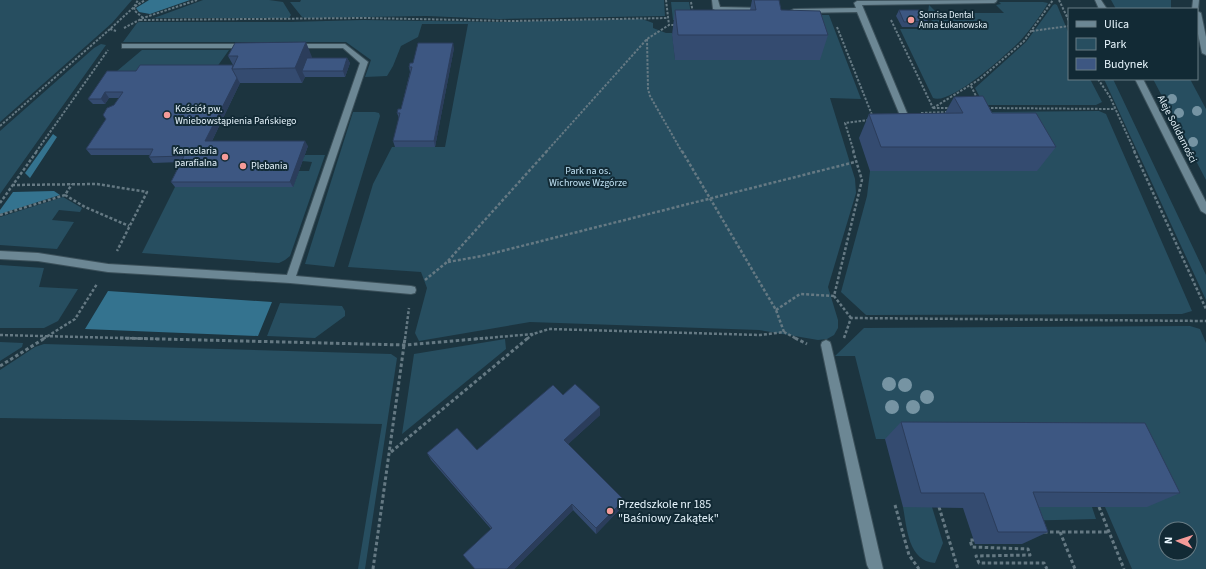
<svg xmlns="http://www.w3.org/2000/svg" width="1206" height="569" font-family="'Source Sans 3',sans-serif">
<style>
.green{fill:#274e60;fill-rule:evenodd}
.forest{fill:#34738f}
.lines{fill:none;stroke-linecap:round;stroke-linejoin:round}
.minor-casing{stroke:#3b505a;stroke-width:2}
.path-far2{stroke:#657983;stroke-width:2;stroke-dasharray:2.5 1.5;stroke-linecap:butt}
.path-far1{stroke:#657983;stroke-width:2.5;stroke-dasharray:3 2;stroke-linecap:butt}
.path{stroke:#657983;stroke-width:3;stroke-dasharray:3.5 2.5;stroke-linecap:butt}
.minor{fill:#6c8794;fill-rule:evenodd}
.tree{fill:#7694a3}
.wall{fill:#344b70}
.shaded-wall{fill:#2b3d5b}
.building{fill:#3d5782;stroke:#2b3d5b}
.poi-dot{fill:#f59b99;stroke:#122a35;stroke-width:1.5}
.labels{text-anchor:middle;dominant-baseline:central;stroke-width:4;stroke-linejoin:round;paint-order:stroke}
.far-poi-label{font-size:9px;fill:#e8f6fe;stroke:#122a35;text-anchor:start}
.poi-label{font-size:10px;fill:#e8f6fe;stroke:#122a35;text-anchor:start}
.street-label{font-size:10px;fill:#e8f6fe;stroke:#122a35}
.park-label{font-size:10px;fill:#c0e2f4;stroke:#122a35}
.near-poi-label{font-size:12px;fill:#e8f6fe;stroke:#122a35;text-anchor:start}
</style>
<rect width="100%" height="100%" fill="#1c343f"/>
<path class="green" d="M 0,0 L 132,0 L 112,23 L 0,122 Z
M 203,0 L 269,0 L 283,2 L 291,15 L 289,18 L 154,18 Z
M 301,0 L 664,0 L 665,16 L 499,19 L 426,16 L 305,18 L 302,17 L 290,2 L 300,2 Z
M 1111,0 L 1171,0 L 1171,9 L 1116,9 Z
M 671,2 L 689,2 L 692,20 L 673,20 Z
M 999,2 L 1043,2 L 1048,3 C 1041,15 1030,30 1021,40 C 1008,53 950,106 933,98 L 900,29 L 936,29 L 928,13 L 929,5 L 937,13 L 1004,13 L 996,5 L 1001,4 Z
M 1055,4 L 1057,5 L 1069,34 L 1069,79 L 1090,79 L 1102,102 L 1096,105 L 984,105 L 975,88 L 1026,42 L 1053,5 Z
M 789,15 L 829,15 L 861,99 L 830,98 L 855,179 L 856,193 L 828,287 L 838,320 L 838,328 L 834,335 L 827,339 L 818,340 L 759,330 L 530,322 L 419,341 L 415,333 L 427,288 L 421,272 L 348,267 L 373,184 L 392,147 L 445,147 L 468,24 L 422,24 L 418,37 L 401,46 L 393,66 L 387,76 L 365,77 L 371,60 L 346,42 L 123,42 L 137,23 L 139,22 L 290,22 L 363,20 L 498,22 L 642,19 L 653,23 L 653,28 L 666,33 L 672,33 L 675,59 Z
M 101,44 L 106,45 L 0,194 L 0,131 L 94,48 Z
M 142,50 L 229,50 L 214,71 L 140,77 L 117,71 Z
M 1104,79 L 1113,79 L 1206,275 L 1206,300 Z
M 1153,79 L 1190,79 L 1206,109 L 1206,180 Z
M 1099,111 L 1106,114 L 1192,311 L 1182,314 L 866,315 L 841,292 L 867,196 L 870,171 L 1037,171 L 988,112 Z
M 353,112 L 375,112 L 379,113 L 380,116 L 334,267 L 305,264 Z
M 305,155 L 325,155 L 290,256 L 285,260 L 279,263 L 142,253 L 175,187 L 293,187 L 299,171 L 309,171 L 312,162 L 302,161 Z
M 63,197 L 82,208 L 80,212 L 59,210 L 52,220 L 74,222 L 57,249 L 0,245 L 0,217 Z
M 0,265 L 44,268 L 39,287 L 78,289 L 58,321 L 44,328 L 0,328 Z
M 280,303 L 342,306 L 345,311 L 345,316 L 315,338 L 267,336 Z
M 1190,326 L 1200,329 L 1206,343 L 1206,569 L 1132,569 L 1105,507 L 1147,507 L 885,439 L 876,439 L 855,356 L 835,356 L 864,328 ZM 1166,529 L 1190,529 L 1190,553 L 1166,553 Z
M 505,339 L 506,349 L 402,434 L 414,354 Z
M 0,342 L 23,343 L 22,347 L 0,361 Z
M 44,344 L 391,354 L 397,358 L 365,569 L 358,569 L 382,424 L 0,418 L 0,370 L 35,347 Z
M 1009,506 L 1092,507 L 1096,519 L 1014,521 Z
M 903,507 L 932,507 L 943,543 L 935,563 C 908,561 907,528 903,507 Z"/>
<path class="forest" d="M 149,0 L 190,0 L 150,14 L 139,12 L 136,8 Z
M 53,134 L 57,137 L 30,178 L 25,173 Z
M 54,191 L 60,195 L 0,214 L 0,210 L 13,192 Z
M 108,291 L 272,302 L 258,336 L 85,329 Z"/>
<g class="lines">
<defs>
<path id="minor" d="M 712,0 L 718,0 L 720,7 L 764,8 L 768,10 L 764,12 L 717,11 L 713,9 Z
M 997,0 L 996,2 L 994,3 L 862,5 L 907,113 L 903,116 L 899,113 L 857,12 L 794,13 L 790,11 L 794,9 L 856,8 L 854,3 L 857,1 Z
M 1095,0 L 1101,0 L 1107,9 L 1099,9 Z
M 1193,0 L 1199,0 L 1198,10 L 1192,9 Z
M 1197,11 L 1201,13 L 1206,37 L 1206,55 L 1202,53 L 1197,29 Z
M 122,44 L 247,44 L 251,46 L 247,48 L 122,48 Z
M 292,44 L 345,44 L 368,62 L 296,276 L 411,286 L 415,287 L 416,290 L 415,293 L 411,294 L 290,283 L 108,272 L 38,261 L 0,259 L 0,251 L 38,253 L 108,264 L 287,275 L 360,63 L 343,48 L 295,48 L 291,46 Z
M 1135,79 L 1143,79 L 1206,202 L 1206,214 L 1201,211 Z
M 826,340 L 830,342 L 831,345 L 883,569 L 869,569 L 867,565 L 821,345 L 822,342 Z"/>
</defs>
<use href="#minor" class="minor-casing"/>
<path class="path-far2" d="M 666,0 L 669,25
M 1059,0 L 1069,21
M 691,2 L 693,13
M 143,18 L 135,11 L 134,7 L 145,0
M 140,20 L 365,18 L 512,21 L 668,18
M 891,20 L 933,108
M 837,27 L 872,115
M 124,28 L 143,18 L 197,0
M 110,29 L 116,31
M 1032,31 L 1069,26
M 647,39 L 648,89 L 650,96 L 682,152
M 1098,79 L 1110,97 L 1135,152
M 971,86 L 977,98
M 933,108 L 950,108
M 933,108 L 980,79 L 1024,41 L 1053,0
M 987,108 L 1115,109
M 921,113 L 948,112
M 0,126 L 110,29 L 134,7 L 138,0
M 36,152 L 108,50
M 546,152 L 647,39 L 669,25 L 676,25
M 854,152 L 845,123 L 868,120"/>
<path class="path-far1" d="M 682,151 L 776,310 L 784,332
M 1134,151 L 1206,309
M 12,185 L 97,184 L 147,192 L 117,251
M 65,195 L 85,207 L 129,226
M 0,203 L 37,151
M 0,215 L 65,195 L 72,184
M 448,262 L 482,256 L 855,162
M 425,280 L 447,262 L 547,151
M 776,310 L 800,294 L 834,296
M 851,318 L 834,296 L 862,180 L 853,151
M 0,335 L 160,339
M 844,338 L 851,318 L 1206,321
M 43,339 L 75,319 L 97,284
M 405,339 L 409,308
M 475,339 L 533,334 L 549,329 L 760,335 L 784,332 L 797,339
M 527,339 L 533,334"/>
<path class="path" d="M 120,338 L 405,345 L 487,338
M 795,338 L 807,344
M 0,366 L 45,338
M 391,452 L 528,338
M 895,505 L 909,555 L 919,569
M 939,507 L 958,569
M 1099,507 L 1124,569
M 1044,532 L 1109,532
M 1060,532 L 1075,569
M 974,540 L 970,540 L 972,547 L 1028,549 L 1030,555 L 976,556 L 979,563 L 1044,563 L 1047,569
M 373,569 L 405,338"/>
<use href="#minor" class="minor"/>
</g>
<g class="tree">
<circle cx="1172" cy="99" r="5"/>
<circle cx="1197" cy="111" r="5"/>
<circle cx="1179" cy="113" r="5"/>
<circle cx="1193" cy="142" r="5"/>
<circle cx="889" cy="384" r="7"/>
<circle cx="905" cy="385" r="7"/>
<circle cx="927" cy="397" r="7"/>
<circle cx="892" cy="407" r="7"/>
<circle cx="913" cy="407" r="7"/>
</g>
<path class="wall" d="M 752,0 L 779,0 L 781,10 L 828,35 L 820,60 L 675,60 L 672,35 L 675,10 L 750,10 Z
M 899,10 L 928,16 L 926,19 L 928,21 L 925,27 L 902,27 L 896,16 Z
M 454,48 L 435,147 L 395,147 L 393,141 L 399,118 L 397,113 L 401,109 L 410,72 L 409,67 L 413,63 Z
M 228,56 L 312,57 L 312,58 L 347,58 L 350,63 L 345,77 L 305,77 L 302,83 L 240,83 L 212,141 L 308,146 L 293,187 L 175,187 L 171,182 L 181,162 L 153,163 L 149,157 L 150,155 L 91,155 L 86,149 L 106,119 L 103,115 L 114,105 L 119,98 L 109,98 L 105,104 L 93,104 L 88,99 L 136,71 L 233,65 Z
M 954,97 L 992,113 L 1056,147 L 1037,171 L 870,171 L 859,138 L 869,114 L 945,113 Z
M 563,395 L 600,407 L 600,415 L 568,444 L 624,500 L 623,506 L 596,534 L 573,510 L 514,569 L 475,569 L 463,555 L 491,529 L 431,460 L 427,453 L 477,450 Z
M 901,422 L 1180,493 L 1147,507 L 1039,507 L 1048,532 L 1022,544 L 975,544 L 963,508 L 903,507 L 885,439 Z"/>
<path class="shaded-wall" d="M 306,42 L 312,57 L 307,71 L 302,71 L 305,77 L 302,83 L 295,68 Z
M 453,43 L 454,48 L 435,147 L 434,141 Z
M 347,58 L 350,63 L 345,77 L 343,71 Z
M 237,78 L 240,83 L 209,147 L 205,141 Z
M 105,92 L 109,98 L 105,104 L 101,99 Z
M 305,141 L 308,146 L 293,187 L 290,182 Z
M 600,407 L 600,415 L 565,447 L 564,440 Z
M 624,500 L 623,506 L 596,534 L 596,528 Z
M 572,504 L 573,510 L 514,569 L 507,569 Z"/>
<path class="building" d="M 754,0 L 779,0 L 781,10 L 820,11 L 828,35 L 678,35 L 675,10 L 756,10 Z
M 899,10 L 921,10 L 925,12 L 928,16 L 925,18 L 928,21 L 904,22 Z
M 306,42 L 295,68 L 232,69 L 238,56 L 228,56 L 235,43 Z
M 418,43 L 453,43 L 434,141 L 393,141 L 400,113 L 397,113 L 398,109 L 401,109 L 412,67 L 409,67 L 410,63 L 413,63 Z
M 307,58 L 347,58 L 343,71 L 302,71 Z
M 140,65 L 233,65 L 232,69 L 237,78 L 205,141 L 305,141 L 290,182 L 171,182 L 184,156 L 149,157 L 153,149 L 86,149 L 106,119 L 103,115 L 107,108 L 114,105 L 123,92 L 105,92 L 101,99 L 88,99 L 107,71 L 136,71 Z
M 983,96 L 992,113 L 1036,113 L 1056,147 L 881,147 L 869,114 L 963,113 L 954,97 Z
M 575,384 L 600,407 L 564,440 L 624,500 L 596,528 L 572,504 L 507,569 L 475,569 L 463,555 L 492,528 L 427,453 L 457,428 L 477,450 L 553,385 L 563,395 Z
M 901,422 L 1145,423 L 1180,493 L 1033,492 L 1048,532 L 998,532 L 984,493 L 921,493 Z"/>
<g class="poi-dot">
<circle cx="911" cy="20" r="4"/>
<circle cx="167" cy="115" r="4"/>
<circle cx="225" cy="157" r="4"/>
<circle cx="243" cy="166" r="4"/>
<circle cx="610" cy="511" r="4"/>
</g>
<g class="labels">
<g class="far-poi-label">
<text x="919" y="15">Sonrisa Dental<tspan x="919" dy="10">Anna Łukanowska</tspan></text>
</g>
<g class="poi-label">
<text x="175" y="109">Kościół pw.<tspan x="175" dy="12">Wniebowstąpienia Pańskiego</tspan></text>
<text x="217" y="151" text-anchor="end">Kancelaria<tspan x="217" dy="12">parafialna</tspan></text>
<text x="251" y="166">Plebania</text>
</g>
<g class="street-label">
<text transform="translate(1177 129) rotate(63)">Aleje Solidarności</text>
</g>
<g class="park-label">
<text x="588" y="171">Park na os.<tspan x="588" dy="12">Wichrowe Wzgórze</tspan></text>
</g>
<g class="near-poi-label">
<text x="618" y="504">Przedszkole nr 185<tspan x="618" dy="14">"Baśniowy Zakątek"</tspan></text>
</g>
</g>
<rect x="1068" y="8" width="130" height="72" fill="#122a35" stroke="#687c85"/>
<rect x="1076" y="21" width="20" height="6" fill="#6c8794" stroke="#687c85"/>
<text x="1104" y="28" font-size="12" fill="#e8f6fe">Ulica</text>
<rect x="1076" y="38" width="20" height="12" fill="#274e60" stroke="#687c85"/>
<text x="1104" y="48" font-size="12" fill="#e8f6fe">Park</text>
<rect x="1076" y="58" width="20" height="12" fill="#3d5782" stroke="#687c85"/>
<text x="1104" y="68" font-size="12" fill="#e8f6fe">Budynek</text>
<g transform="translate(1178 541) rotate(273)"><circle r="19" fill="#122a35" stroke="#687c85"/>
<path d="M0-3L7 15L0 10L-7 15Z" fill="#f59b99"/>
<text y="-6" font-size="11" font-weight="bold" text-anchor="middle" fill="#e8f6fe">N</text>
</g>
</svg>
